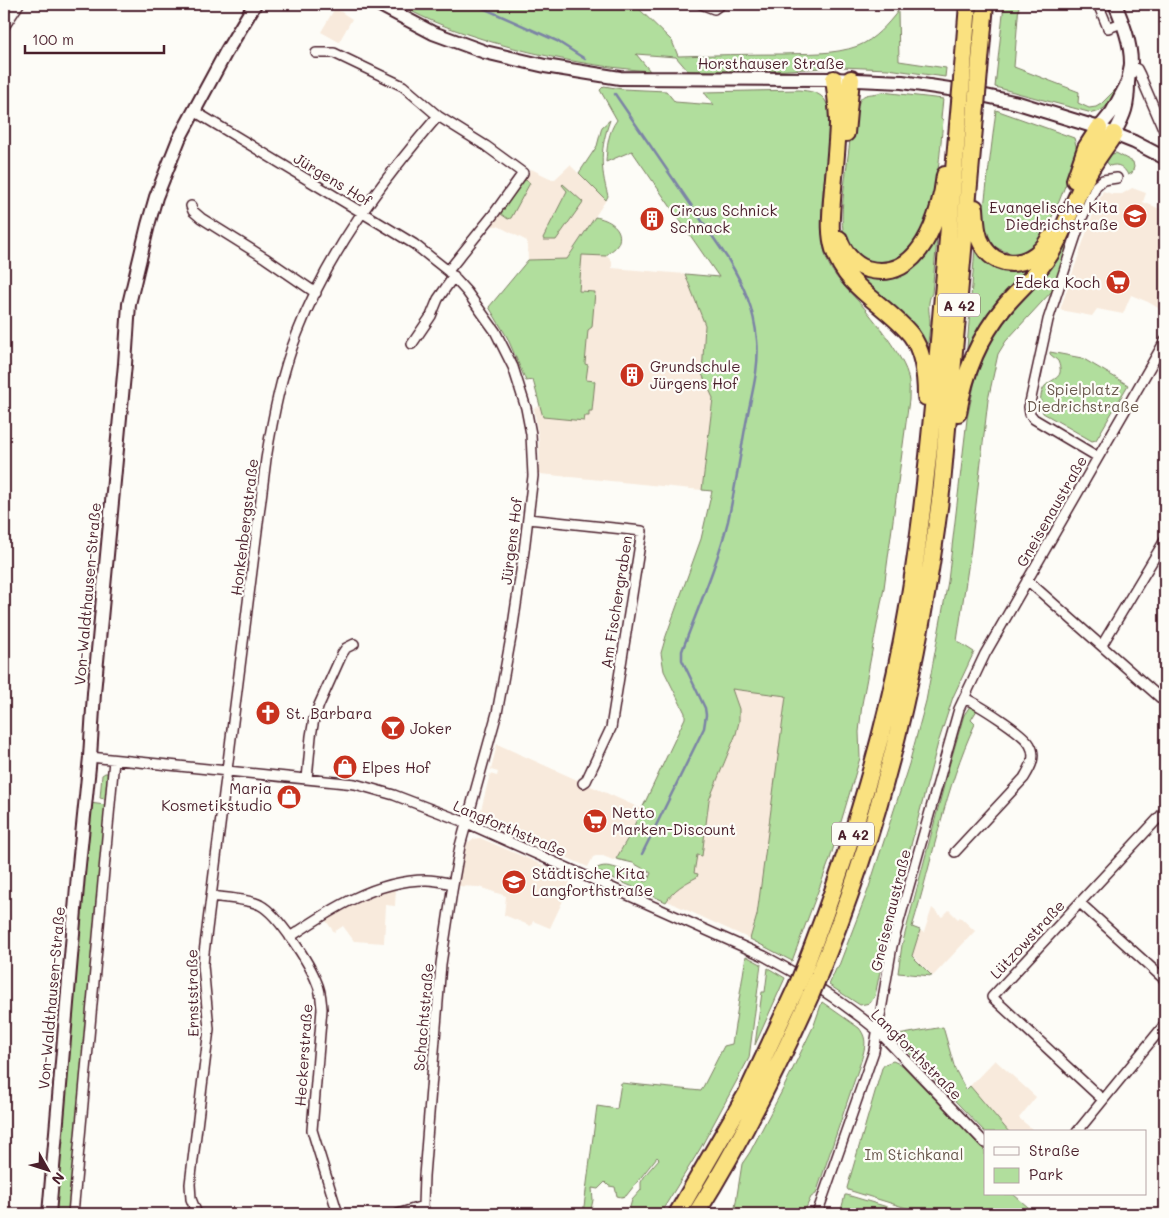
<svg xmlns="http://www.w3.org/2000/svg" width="1169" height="1218" font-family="Mali,sans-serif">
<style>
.built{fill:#f8eadc}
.green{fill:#b1de9d;stroke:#7e7e64}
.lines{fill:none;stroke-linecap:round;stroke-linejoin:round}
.stream{stroke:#7b84a5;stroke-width:2.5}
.street-casing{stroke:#4a1f2b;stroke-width:12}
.secondary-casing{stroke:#4a1f2b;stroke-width:16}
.highway-casing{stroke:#4a1f2b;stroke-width:20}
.street{stroke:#fdfcf7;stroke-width:9}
.secondary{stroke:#fdfcf7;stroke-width:12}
.highway{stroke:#fae180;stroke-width:16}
.highway-bridge-casing{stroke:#4a1f2b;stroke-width:20;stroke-linecap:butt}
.highway-bridge{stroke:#fae180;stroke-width:16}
.labels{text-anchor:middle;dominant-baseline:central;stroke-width:4.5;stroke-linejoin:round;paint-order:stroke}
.shield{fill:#fdfcf7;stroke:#806168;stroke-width:1}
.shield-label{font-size:14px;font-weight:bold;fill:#4a1f2b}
.street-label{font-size:15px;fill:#4a1f2b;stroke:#fdfcf7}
.poi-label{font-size:15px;fill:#4a1f2b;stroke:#fdfcf7;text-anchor:start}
.park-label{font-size:15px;fill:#69584d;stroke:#fdfcf7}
</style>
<rect width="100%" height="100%" fill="#fdfcf7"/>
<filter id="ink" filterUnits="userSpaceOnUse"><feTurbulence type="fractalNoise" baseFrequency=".02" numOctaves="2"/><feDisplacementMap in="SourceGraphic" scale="10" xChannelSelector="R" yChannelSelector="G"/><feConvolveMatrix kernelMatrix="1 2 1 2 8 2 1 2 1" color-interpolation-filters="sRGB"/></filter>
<g filter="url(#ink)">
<path class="built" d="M 335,8 L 352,19 L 339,42 L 321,32 Z
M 570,165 L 606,200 L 567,259 L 528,260 L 527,241 L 498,226 L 490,226 L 531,169 L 554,180 Z
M 1132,188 L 1146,193 L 1143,202 L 1165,211 L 1165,312 L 1148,302 L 1131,295 L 1123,314 L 1097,309 L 1092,316 L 1060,310 L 1091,219 L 1103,191 L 1112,194 L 1122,194 Z
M 582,254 L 608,256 L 612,261 L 612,268 L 685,274 L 705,325 L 702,374 L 713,398 L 702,490 L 540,474 L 539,441 L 534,408 L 540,406 L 544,417 L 584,421 L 585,416 L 589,411 L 592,411 L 595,381 L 586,380 L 588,365 L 585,365 L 588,330 L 595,293 L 579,291 Z
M 731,688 L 787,696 L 757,915 L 750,939 L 667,901 L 671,893 L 678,887 L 697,877 L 694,874 L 697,855 L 702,855 L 709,800 L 736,734 L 739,722 L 739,709 Z
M 497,744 L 642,809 L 616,859 L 613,860 L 603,856 L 596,856 L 593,857 L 588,867 L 490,824 L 482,818 L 481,810 L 490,774 L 497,776 L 498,772 L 491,770 Z
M 480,838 L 571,877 L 567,892 L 550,928 L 533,921 L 531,926 L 504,915 L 506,896 L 479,887 L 458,886 L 467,843 L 473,839 Z
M 396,889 L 395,906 L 386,905 L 384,943 L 354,941 L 343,926 L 334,932 L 324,918 L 363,899 Z
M 932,908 L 942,917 L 949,910 L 958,919 L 960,917 L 975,931 L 933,976 L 912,955 L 920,931 L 924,932 Z
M 995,1060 L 1036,1097 L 1019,1118 L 1032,1129 L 1030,1132 L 1009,1132 L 970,1086 Z"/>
<path class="green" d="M 399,4 L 634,4 L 672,41 L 678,56 C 712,55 747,54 782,54 C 807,53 833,55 858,46 C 874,40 888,24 898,11 L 899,61 L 946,68 L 945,77 L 888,69 L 841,67 L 771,71 L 688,71 L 676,57 L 636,54 L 650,71 C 596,67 544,57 492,42 C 460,32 428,22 399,4 Z
M 1004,4 L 1019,4 L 1014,67 L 1079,92 L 1078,103 L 1089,108 L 1096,107 L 1101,104 L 1116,89 C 1111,100 1106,112 1092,113 L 995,87 Z
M 604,86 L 622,89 L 666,91 L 675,102 L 714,105 L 704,92 L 799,90 C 809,91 821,92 826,102 C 835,120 822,184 822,207 C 821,221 822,236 824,249 C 828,272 844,286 859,302 C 872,316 906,360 908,377 C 910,384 909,392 909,400 L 884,588 L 862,704 L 859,732 L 860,758 L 830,859 L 792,961 L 750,939 L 757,915 L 786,696 L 732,689 L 739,709 L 739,722 L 736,734 L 709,800 L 702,856 L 697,855 L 694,873 L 698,874 L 697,877 C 684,884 674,889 666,902 L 595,870 C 607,858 634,877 647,882 L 651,873 L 633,863 L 616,859 L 630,834 L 685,718 L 685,713 L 664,671 L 661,653 L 666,636 L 701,539 L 712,491 L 702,490 L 713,398 L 702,374 L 705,325 L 685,274 L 719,277 L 632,151 L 606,162 C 607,147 608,132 617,120 L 600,90 Z
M 882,92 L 943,99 L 941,118 L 943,120 C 939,159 936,261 883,264 C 878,265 872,262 868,261 C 856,258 845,241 843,230 C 841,216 843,201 844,188 C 847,161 851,135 854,108 L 858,106 C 861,91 870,96 882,92 Z
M 996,110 L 1074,138 L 1078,153 L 1058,204 L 1049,223 L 1038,240 L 1028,251 L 1015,254 L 1004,251 L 993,246 L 982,231 L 983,215 Z
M 610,120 C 600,148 600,167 608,196 L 606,200 L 579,173 L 597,146 L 602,127 Z
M 1116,153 L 1133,162 L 1134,167 L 1132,173 L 1128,175 C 1124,167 1118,163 1110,166 L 1105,160 L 1112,154 Z
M 526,180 L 530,183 L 511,218 L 508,219 L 501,214 L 501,212 L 523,181 Z
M 563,184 L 583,202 L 556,240 L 544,240 L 543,238 L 567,191 L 562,185 Z
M 1081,205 L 1077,223 L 1053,290 L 1006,341 L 998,354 L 988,400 L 971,548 L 957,641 L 974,652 L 953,697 L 938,743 L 888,932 L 875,996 L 870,1003 L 860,1005 L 829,985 L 836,969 L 838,968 L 868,890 L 909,764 L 926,701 L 948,581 L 967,419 L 976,376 L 986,351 L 997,331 L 1017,306 L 1044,276 L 1057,258 Z
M 595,217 C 608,219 625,228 618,244 C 615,250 609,251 606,256 L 582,255 L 579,291 L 595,292 L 592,327 L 588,330 L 585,364 L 588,365 L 586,380 L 595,381 L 592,411 L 589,411 L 589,416 L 585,416 L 584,421 L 543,417 L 533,380 L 526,381 L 507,337 L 489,307 L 528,260 L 567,259 Z
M 938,228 L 932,293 C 927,302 929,311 930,321 C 930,331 928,340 927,350 L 871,294 L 843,255 L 878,274 Z
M 975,248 L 1035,261 L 966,360 Z
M 1050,352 L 1082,358 L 1128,385 L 1096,440 L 1092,441 L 1043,413 C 1040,406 1039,393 1045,386 C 1054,377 1065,379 1058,361 L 1050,354 Z
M 970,706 L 977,710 L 971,720 L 975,724 C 945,788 933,859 912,927 L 920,930 L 912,956 L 932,976 L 898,973 L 902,945 L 950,763 L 964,715 Z
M 105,773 L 109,773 L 70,1214 L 54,1214 L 90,803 L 105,805 L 105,799 L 100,798 L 102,775 Z
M 746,956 L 761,964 L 749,1058 L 700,1149 L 660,1214 L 628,1214 L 632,1200 L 641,1190 L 641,1182 L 646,1174 L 659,1159 L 657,1157 L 626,1196 L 621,1197 L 617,1196 L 615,1187 L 609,1186 L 605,1182 L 598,1189 L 592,1188 L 593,1200 L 590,1214 L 583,1214 L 597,1106 L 617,1109 L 621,1083 L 701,1091 L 724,1046 L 732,1044 Z
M 768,968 L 785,978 L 755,1045 L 762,992 L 765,992 Z
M 822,1002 L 859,1028 C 868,1039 865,1048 861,1061 L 816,1194 L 811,1197 L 806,1208 L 810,1214 L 734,1214 L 742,1164 L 750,1152 L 783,1089 L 814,1025 Z
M 943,1027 L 955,1069 L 966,1090 L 970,1086 L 1009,1132 L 985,1132 L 907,1051 L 898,1035 Z
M 893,1061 L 902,1065 L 985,1151 L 985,1194 L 1013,1194 L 1036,1214 L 926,1214 L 848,1190 L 847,1188 L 882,1068 L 885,1064 Z
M 845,1195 L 847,1195 L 911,1214 L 840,1214 Z"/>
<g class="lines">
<path class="stream" d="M 474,4 L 557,41 L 585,59
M 615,94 L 728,259 C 744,286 754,308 757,340 C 760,368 751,396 746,423 C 740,456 735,489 728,521 C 717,565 698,608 682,651 L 682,660 L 705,708 L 706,715 L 704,728 L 642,854"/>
<defs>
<path id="street" d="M 701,4 L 714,9 L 721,4
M 1098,4 L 1108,28 L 1122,23
M 4,27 L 19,4
M 1131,66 L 1137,69 L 1140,75 L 1165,133
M 194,111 L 414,244 L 448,271 L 467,292 L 495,331 L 513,367 L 526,408 L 531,434 L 533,476 L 524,551 L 512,632 L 497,713 L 460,846 L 452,891 L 441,964 L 424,1176 L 423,1206 L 426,1214
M 438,116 L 486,146 L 523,173 L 493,215 L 448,271
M 191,206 L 193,211 L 201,218 L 265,258 L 316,293
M 412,344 L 431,316 L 438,299 L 454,276
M 1098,457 L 1034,419 L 1030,414 L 1029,407 L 1048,320 L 1081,220 L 1096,186 L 1103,180 L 1117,178
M 528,519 L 642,531 L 611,728 L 586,781 L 583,783
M 1027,580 L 1165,702
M 1102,645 L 1165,540
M 90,757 L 355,784 L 394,795 L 467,823 L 764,956 C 804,977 843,1002 878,1031 L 985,1143
M 307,779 L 311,736 L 314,719 L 319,705 L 342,654 L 346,648 L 354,644
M 955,852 L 1024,778 C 1030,768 1037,757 1030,745 C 1024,733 978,704 964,698
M 211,896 C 224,898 250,899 260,905 C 278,914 310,964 317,983 C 321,991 321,1000 322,1009 L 312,1130 L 338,1214
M 1080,903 L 1165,980
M 290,937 C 330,910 376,880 426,880 C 435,880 444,882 453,884
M 1103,1100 L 992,997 L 1165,811
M 1077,1132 L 1165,1024
M 73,1214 L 114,760
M 197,1214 L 191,1199 L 190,1184 L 209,1029 L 203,965 L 204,953 L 266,459 C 273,416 281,375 297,334 C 329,251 381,182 438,116 L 403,86 L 334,53 L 316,53
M 398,1214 L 423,1206
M 817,1214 L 874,1051 L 892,946 L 959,709 L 985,654 L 1165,341"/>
<path id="secondary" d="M 378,4 L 433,33 L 485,52 L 545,66 L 620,78 L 834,79 L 902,82 L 963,91 L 1018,103 L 1099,128 L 1134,142 L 1165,158
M 1099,128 L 1112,112 L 1127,84
M 1114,134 C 1125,114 1128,106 1128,83 C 1128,76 1131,70 1131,63 C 1131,43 1123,23 1115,4
M 49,1214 L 78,875 L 90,757 L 94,693 L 125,364 L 129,304 L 148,225 L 156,197 L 179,139 L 226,52 L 255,4"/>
<path id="highway" d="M 834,79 C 836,94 838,109 838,124 C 837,149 834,175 832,200 C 831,216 829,233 834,249 C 846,289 886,304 911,335 C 923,351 926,377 926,397
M 962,80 L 968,4
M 978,83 L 985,4
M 846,133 L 851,79
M 1075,180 L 1086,148 L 1099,128
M 975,208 C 976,221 976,235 983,246 C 1000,274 1036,264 1049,239
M 839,239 C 843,252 854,265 867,269 C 920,284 941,214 945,175
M 958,413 C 964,374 980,336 1005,306 C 1020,288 1040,272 1052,251 C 1066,226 1075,197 1089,172 C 1096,159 1106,147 1114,134
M 804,969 C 846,862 880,754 902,641 C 918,557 927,471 935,386 C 944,291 951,197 960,102
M 818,977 C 885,816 921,657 942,484 L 976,106
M 677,1214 L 747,1093 L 797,986
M 696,1214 C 740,1144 777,1070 811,994"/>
</defs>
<use href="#street" class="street-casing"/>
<use href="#secondary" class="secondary-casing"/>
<use href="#highway" class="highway-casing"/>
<use href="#street" class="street"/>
<use href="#secondary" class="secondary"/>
<use href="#highway" class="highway"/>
<defs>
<path id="highway-bridge" d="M 960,102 L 962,80
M 976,106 L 978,83
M 797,986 L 804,969
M 811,994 L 818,977"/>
</defs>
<use href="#highway-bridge" class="highway-bridge-casing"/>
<use href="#highway-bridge" class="highway-bridge"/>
</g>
</g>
<defs>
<symbol id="school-disc" viewBox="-11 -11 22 22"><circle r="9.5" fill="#c8321e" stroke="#fdfcf7"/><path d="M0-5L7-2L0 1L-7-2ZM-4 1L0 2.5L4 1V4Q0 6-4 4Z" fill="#fff"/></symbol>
<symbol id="building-disc" viewBox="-11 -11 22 22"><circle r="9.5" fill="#c8321e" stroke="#fdfcf7"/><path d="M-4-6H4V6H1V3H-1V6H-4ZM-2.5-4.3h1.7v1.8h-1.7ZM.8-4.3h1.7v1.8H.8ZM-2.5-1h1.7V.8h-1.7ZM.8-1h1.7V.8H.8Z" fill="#fff"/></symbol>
<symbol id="supermarket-disc" viewBox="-11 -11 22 22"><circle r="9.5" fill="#c8321e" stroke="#fdfcf7"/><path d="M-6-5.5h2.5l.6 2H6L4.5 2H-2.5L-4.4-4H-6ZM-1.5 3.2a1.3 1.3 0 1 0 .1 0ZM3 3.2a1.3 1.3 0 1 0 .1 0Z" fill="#fff"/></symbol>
<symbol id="church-disc" viewBox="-11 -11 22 22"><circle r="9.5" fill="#c8321e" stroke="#fdfcf7"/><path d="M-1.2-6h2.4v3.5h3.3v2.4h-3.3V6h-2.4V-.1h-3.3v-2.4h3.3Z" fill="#fff"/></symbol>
<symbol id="bar-disc" viewBox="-11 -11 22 22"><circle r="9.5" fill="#c8321e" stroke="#fdfcf7"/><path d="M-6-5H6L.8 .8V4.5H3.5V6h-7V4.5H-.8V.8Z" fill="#fff"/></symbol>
<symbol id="shop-disc" viewBox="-11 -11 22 22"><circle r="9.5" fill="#c8321e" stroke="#fdfcf7"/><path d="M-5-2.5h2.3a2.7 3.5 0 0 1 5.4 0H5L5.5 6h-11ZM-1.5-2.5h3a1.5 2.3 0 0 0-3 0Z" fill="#fff"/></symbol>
</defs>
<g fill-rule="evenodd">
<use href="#school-disc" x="1121" y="202" width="28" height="28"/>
<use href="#building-disc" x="638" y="205" width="28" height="28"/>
<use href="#supermarket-disc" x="1104" y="268" width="28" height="28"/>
<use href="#building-disc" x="618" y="361" width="28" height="28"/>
<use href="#church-disc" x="254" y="699" width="28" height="28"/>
<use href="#bar-disc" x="379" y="714" width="28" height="28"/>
<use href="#shop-disc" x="331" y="753" width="28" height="28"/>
<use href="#shop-disc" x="275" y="783" width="28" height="28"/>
<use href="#supermarket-disc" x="581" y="807" width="28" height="28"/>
<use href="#school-disc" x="500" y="868" width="28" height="28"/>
</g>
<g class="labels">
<g class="shield">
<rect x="938" y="293.5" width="42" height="23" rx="4"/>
<rect x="832" y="822.5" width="42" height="23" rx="4"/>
</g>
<g class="shield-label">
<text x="959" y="305">A 42</text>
<text x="853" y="834">A 42</text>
</g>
<g class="street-label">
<text x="771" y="63">Horsthauser Straße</text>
<text transform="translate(333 179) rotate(31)">Jürgens Hof</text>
<text transform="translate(1051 511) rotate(-60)">Gneisenaustraße</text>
<text transform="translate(244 527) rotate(-83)">Honkenbergstraße</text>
<text transform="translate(511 541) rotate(-83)">Jürgens Hof</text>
<text transform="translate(87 594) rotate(-85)">Von-Waldthausen-Straße</text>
<text transform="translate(616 602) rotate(-81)">Am Fischergraben</text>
<text transform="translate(510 828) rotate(23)">Langforthstraße</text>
<text transform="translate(890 910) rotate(-76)">Gneisenaustraße</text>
<text transform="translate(1027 939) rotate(-47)">Lützowstraße</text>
<text transform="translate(192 993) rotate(-91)">Ernststraße</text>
<text transform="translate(51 998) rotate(-85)">Von-Waldthausen-Straße</text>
<text transform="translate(423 1017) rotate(-85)">Schachtstraße</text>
<text transform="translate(917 1054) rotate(45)">Langforthstraße</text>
<text transform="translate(303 1055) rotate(-86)">Heckerstraße</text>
</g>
<g class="poi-label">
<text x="1118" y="207" text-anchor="end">Evangelische Kita<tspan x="1118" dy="17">Diedrichstraße</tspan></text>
<text x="670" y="210">Circus Schnick<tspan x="670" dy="17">Schnack</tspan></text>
<text x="1100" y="282" text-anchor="end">Edeka Koch</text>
<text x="650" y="366">Grundschule<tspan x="650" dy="17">Jürgens Hof</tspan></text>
<text x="286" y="713">St. Barbara</text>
<text x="410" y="728">Joker</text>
<text x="362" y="767">Elpes Hof</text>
<text x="272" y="788" text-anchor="end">Maria<tspan x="272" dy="17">Kosmetikstudio</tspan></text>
<text x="612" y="812">Netto<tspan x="612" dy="17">Marken-Discount</tspan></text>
<text x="532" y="873">Städtische Kita<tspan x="532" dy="17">Langforthstraße</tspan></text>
</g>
<g class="park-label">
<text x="1083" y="389">Spielplatz<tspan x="1083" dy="17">Diedrichstraße</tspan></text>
<text x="914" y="1154">Im Stichkanal</text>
</g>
</g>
<rect width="1169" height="1218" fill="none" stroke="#fdfcf7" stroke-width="20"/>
<rect x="10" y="10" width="1149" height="1198" fill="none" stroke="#4a1f2b" stroke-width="2" filter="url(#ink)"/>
<rect x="984" y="1130" width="162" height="65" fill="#fdfcf7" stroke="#b5a4a5"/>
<rect x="994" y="1147" width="25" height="8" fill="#fdfcf7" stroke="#b5a4a5"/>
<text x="1029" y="1156" font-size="15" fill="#4a1f2b">Straße</text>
<rect x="994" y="1168" width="25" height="15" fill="#b1de9d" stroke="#b5a4a5"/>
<text x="1029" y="1180" font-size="15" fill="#4a1f2b">Park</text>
<g transform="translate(48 1170) rotate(129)" stroke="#fdfcf7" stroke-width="4" paint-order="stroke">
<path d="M0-4L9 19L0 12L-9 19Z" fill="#4a1f2b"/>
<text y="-8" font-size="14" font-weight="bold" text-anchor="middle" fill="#4a1f2b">N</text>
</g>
<path d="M25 45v8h139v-8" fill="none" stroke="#4a1f2b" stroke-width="2.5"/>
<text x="32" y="45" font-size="15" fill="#4a1f2b" stroke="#fdfcf7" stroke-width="4" paint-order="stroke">100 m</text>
</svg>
